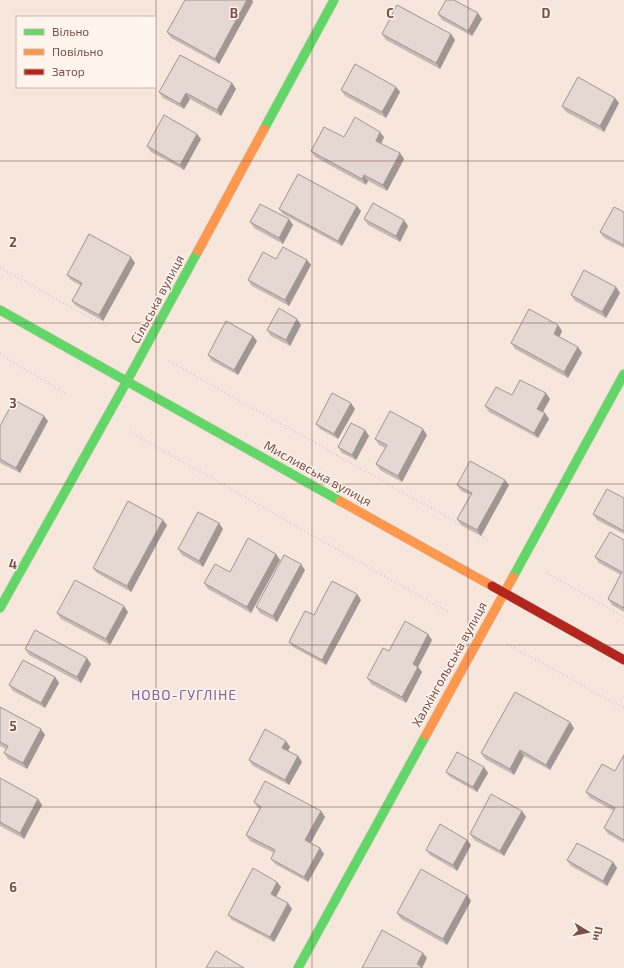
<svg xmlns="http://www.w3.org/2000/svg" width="624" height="968" font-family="'Exo 2',sans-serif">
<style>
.residential{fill:#f6e6dc;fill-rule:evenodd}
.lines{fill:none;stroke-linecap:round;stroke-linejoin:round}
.fast-casing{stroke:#d8ccc7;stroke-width:10}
.slow-casing{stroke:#d8ccc7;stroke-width:10}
.jam-casing{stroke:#d8ccc7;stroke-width:10}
.path{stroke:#dcd0cd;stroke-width:2.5;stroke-dasharray:1 3;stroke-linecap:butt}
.fast{stroke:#63d668;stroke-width:9}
.slow{stroke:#ff974d;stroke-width:9}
.jam{stroke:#b3261e;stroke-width:9}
.wall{fill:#c5b9b5}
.shaded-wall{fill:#a09693}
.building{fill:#e5d7d2;stroke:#a09693}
.grid{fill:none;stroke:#7a5047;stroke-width:1;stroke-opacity:0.55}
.labels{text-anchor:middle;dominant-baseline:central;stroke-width:3;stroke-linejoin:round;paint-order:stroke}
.street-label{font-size:13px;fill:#7a5047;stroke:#fff5ed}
.neighbourhood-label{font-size:14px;letter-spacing:1px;fill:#7f629e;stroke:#fff5ed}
.grid-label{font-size:13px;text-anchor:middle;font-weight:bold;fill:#7a5047;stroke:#fff5ed;stroke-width:3;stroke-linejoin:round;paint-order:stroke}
</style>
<rect width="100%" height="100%" fill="#f8f1eb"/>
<path class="residential" d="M 0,0 L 624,0 L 624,968 L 0,968 ZM 17,17 L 155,17 L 155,87 L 17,87 Z"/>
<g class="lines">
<defs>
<path id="fast" d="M 264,129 L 334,0
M 0,310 L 340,501
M 513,577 L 624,374
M 0,608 L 127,381 L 198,251
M 298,968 L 426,735"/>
<path id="slow" d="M 198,251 L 264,129
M 340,501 L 492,586
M 426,735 L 513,577"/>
<path id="jam" d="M 492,586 L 624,660"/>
</defs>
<use href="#fast" class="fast-casing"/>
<use href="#slow" class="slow-casing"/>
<use href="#jam" class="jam-casing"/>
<path class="path" d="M 0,268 L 106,326
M 0,354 L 66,394
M 169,361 L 488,540
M 130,432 L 448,612
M 547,573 L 624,617
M 507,644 L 624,708"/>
<use href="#fast" class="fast"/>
<use href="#slow" class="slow"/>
<use href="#jam" class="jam"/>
</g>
<path class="wall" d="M 185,0 L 252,0 L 253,2 L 219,64 L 171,38 L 167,32 Z
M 438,14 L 482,19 L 472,36 L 442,20 Z
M 382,34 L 451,34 L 455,40 L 440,69 L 386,40 Z
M 232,83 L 236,89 L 221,116 L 190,99 L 184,109 L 163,98 L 159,92 Z
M 396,87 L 400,92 L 386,118 L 345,96 L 341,90 Z
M 615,98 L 619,103 L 604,132 L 566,112 L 562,106 Z
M 344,137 L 384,137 L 381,144 L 400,153 L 404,159 L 387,191 L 368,181 L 366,185 L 315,157 L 311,151 Z
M 201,139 L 184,170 L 151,152 L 147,146 Z
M 279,209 L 361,211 L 342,246 L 283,214 Z
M 624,212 L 624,248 L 604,238 L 600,232 Z
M 289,219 L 293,225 L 283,244 L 254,228 L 250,222 Z
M 364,219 L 408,226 L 400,242 L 368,225 Z
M 276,259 L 307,260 L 311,265 L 289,306 L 252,286 L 248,280 Z
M 135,263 L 103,321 L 76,306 L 72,301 L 81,286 L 71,280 L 67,275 Z
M 616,287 L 620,293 L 606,318 L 575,301 L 571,295 Z
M 301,325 L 290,346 L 271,336 L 267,330 Z
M 558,325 L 562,331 L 559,337 L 578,347 L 582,353 L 568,378 L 515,349 L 511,343 Z
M 253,336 L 257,341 L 238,375 L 212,361 L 208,355 Z
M 546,393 L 550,399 L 543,412 L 549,419 L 538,438 L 489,412 L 485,406 Z
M 355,409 L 338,439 L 320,429 L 316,424 Z
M 48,421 L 20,473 L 0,463 L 0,426 Z
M 365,430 L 369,436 L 356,460 L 342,453 L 338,447 Z
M 427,435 L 402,482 L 380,470 L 376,464 L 385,448 L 379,445 L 375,439 Z
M 457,485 L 509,485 L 481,536 L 461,525 L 457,519 L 470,495 L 461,491 Z
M 624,498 L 624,534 L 597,520 L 593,514 Z
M 167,525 L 131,592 L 97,573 L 93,568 Z
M 223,529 L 203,567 L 182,555 L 178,549 Z
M 624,540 L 624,612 L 612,605 L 608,599 L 621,575 L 599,563 L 595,557 Z
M 276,554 L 280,560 L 251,613 L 208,589 L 204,583 L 230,572 Z
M 305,570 L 277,622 L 260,613 L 256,607 Z
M 357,594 L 361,600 L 326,665 L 293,647 L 289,642 L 314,615 Z
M 128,612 L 110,645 L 61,619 L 57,613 Z
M 432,640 L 418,667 L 422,672 L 406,703 L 371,684 L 367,678 L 389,651 Z
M 25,649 L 91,664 L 81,683 L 29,655 Z
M 55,677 L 59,683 L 45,708 L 13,691 L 9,685 Z
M 0,707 L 41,729 L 45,735 L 27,769 L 8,759 L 4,753 L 6,749 L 0,746 Z
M 574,728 L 550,770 L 524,756 L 514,775 L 485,759 L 481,753 Z
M 286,741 L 290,747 L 288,751 L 298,756 L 302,762 L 289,785 L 253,766 L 249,760 Z
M 624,755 L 624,843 L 608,834 L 604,828 L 614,811 L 590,798 L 586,792 L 615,771 Z
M 484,767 L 488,773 L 477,792 L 450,777 L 446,772 Z
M 0,778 L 38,799 L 42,805 L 24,839 L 0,826 Z
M 254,802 L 321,811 L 325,817 L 310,843 L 324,854 L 308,882 L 275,864 L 271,859 L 274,853 L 250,841 L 246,835 L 260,809 L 258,808 Z
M 522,811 L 526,817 L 504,856 L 474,840 L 470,834 Z
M 467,840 L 471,845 L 457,871 L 430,855 L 426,850 Z
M 567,860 L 613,862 L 617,868 L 607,886 L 571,866 Z
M 277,882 L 281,887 L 276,897 L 288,903 L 292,909 L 274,942 L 232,920 L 228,915 Z
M 467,895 L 471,901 L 447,945 L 401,919 L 397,913 Z"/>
<path class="shaded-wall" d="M 247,0 L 252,0 L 253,2 L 219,64 L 215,59 Z
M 478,13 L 482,19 L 472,36 L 468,31 Z
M 451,34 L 455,40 L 440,69 L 436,63 Z
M 232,83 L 236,89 L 221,116 L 217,110 Z
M 396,87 L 400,92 L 386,118 L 382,112 Z
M 186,93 L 190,99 L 184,109 L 180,104 Z
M 615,98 L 619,103 L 604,132 L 600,126 Z
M 380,132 L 384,137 L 380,146 L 376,141 Z
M 197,134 L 201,139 L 184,170 L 180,165 Z
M 400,153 L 404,159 L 387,191 L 383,185 Z
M 364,175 L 368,181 L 366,185 L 362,179 Z
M 357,206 L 361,211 L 342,246 L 338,241 Z
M 289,219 L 293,225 L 283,244 L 279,238 Z
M 404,220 L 408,226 L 400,242 L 396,236 Z
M 131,257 L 135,263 L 103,321 L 99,315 Z
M 307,260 L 311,265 L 289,306 L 285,300 Z
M 616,287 L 620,293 L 606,318 L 602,312 Z
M 297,319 L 301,325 L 290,346 L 286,340 Z
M 558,325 L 562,331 L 558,340 L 554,334 Z
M 253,336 L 257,341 L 238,375 L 234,370 Z
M 578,347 L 582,353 L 568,378 L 564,372 Z
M 546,393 L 550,399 L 541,415 L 537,409 Z
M 351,403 L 355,409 L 338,439 L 334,434 Z
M 545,413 L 549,419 L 538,438 L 534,433 Z
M 44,416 L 48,421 L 20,473 L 16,468 Z
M 423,429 L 427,435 L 402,482 L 398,476 Z
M 365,430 L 369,436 L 356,460 L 352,455 Z
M 505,480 L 509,485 L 481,536 L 477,530 Z
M 163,520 L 167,525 L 131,592 L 127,586 Z
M 219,523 L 223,529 L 203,567 L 199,561 Z
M 276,554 L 280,560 L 251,613 L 247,607 Z
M 301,564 L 305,570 L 277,622 L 273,616 Z
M 357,594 L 361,600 L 326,665 L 322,660 Z
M 124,606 L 128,612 L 110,645 L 106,639 Z
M 428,634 L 432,640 L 417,669 L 413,664 Z
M 87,658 L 91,664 L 81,683 L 77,677 Z
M 418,667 L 422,672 L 406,703 L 402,697 Z
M 55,677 L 59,683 L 45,708 L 41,703 Z
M 570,722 L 574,728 L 550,770 L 546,765 Z
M 41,729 L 45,735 L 27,769 L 23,763 Z
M 286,741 L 290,747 L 286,754 L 282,748 Z
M 520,750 L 524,756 L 514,775 L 510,769 Z
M 298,756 L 302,762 L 289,785 L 285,780 Z
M 484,767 L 488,773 L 477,792 L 473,787 Z
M 38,799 L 42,805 L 24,839 L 20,833 Z
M 321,811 L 325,817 L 309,846 L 305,840 Z
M 522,811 L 526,817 L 504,856 L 500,851 Z
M 467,840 L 471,845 L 457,871 L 453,865 Z
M 320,848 L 324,854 L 308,882 L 304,877 Z
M 613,862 L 617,868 L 607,886 L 603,881 Z
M 277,882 L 281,887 L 275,899 L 271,894 Z
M 467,895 L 471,901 L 447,945 L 443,939 Z
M 288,903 L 292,909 L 274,942 L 270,937 Z
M 423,953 L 427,958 L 422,968 L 417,964 Z"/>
<path class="building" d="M 185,0 L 247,0 L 215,59 L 167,32 Z
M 446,0 L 454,0 L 478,13 L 468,31 L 438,14 Z
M 397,5 L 451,34 L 436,63 L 382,34 Z
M 180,55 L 232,83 L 217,110 L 186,93 L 180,104 L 159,92 Z
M 355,64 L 396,87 L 382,112 L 341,90 Z
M 578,77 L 615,98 L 600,126 L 562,106 Z
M 164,115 L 197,134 L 180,165 L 147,146 Z
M 355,117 L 380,132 L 376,141 L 400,153 L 383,185 L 364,175 L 362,179 L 311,151 L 324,127 L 344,137 Z
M 298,174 L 357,206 L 338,241 L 279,209 Z
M 373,203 L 404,220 L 396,236 L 364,219 Z
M 260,204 L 289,219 L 279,238 L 250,222 Z
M 614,207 L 624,212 L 624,245 L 600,232 Z
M 89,234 L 131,257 L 99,315 L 72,301 L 82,283 L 67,275 Z
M 283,247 L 307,260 L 285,300 L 248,280 L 263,252 L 276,259 Z
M 584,270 L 616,287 L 602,312 L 571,295 Z
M 279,308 L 297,319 L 286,340 L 267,330 Z
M 529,309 L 558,325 L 554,334 L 578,347 L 564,372 L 511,343 Z
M 226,321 L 253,336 L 234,370 L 208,355 Z
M 520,380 L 546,393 L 537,409 L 545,413 L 534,433 L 485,406 L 496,387 L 512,395 Z
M 332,393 L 351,403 L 334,434 L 316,424 Z
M 14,400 L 44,416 L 16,468 L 0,459 L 0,426 Z
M 390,411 L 423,429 L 398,476 L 376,464 L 387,445 L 375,439 Z
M 351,423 L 365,430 L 352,455 L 338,447 Z
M 470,461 L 505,480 L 477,530 L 457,519 L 472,493 L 457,485 Z
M 607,489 L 624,498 L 624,531 L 593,514 Z
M 128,501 L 163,520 L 127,586 L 93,568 Z
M 198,512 L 219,523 L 199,561 L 178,549 Z
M 610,532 L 624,540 L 624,608 L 608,599 L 622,572 L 595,557 Z
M 248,538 L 276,554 L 247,607 L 204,583 L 215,564 L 230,572 Z
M 284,555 L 301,564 L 273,616 L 256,607 Z
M 75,580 L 124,606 L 106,639 L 57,613 Z
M 332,581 L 357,594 L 322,660 L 289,642 L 305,611 L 314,615 Z
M 405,621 L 428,634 L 413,664 L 418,667 L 402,697 L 367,678 L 383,648 L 389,651 Z
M 35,630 L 87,658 L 77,677 L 25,649 Z
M 23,660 L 55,677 L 41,703 L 9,685 Z
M 515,692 L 570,722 L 546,765 L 520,750 L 510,769 L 481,753 Z
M 0,707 L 41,729 L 23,763 L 4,753 L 8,746 L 0,742 Z
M 265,729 L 286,741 L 282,748 L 298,756 L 285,780 L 249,760 Z
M 457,752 L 484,767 L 473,787 L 446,772 Z
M 624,755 L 624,840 L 604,828 L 615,808 L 586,792 L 602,764 L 615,771 Z
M 0,778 L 38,799 L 20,833 L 0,822 Z
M 265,781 L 321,811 L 305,840 L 320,848 L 304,877 L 271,859 L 275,850 L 246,835 L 261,807 L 254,802 Z
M 491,794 L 522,811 L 500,851 L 470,834 Z
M 440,824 L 467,840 L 453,865 L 426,850 Z
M 577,843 L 613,862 L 603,881 L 567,860 Z
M 253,868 L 277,882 L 271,894 L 288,903 L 270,937 L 228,915 Z
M 421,869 L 467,895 L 443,939 L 397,913 Z
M 382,930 L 423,953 L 417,964 L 423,968 L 362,968 Z
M 216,951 L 244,968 L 206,968 Z"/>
<path class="grid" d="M 156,0 L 156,968M 312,0 L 312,968M 468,0 L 468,968M 0,161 L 624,161M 0,323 L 624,323M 0,484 L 624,484M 0,645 L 624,645M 0,807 L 624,807"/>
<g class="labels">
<g class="street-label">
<text transform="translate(157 299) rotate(-62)">Сільська вулиця</text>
<text transform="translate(318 473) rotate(29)">Мисливська вулиця</text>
<text transform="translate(449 664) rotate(-61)">Халхінгольська вулиця</text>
</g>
<g class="neighbourhood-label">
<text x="184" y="694">НОВО-ГУГЛІНЕ</text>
</g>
</g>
<g class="grid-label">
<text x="234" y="18">B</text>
<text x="390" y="18">C</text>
<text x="546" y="18">D</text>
<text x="13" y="247">2</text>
<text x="13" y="408">3</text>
<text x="13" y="569">4</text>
<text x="13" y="731">5</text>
<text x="13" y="892">6</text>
</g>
<rect x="16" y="16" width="140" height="72" fill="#fff5ed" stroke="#cab3ab"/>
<rect x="24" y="29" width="20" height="6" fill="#63d668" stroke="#cab3ab"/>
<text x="52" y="36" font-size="12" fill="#7a5047">Вільно</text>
<rect x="24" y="49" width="20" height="6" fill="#ff974d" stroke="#cab3ab"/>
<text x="52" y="56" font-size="12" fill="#7a5047">Повільно</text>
<rect x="24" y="69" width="20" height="6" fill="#b3261e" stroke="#cab3ab"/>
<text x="52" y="76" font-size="12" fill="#7a5047">Затор</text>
<g transform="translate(588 932) rotate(100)" stroke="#fff5ed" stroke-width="3" paint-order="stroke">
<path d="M0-3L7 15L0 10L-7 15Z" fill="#7a5047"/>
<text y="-6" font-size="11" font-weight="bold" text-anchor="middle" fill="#7a5047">Пн</text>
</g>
</svg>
